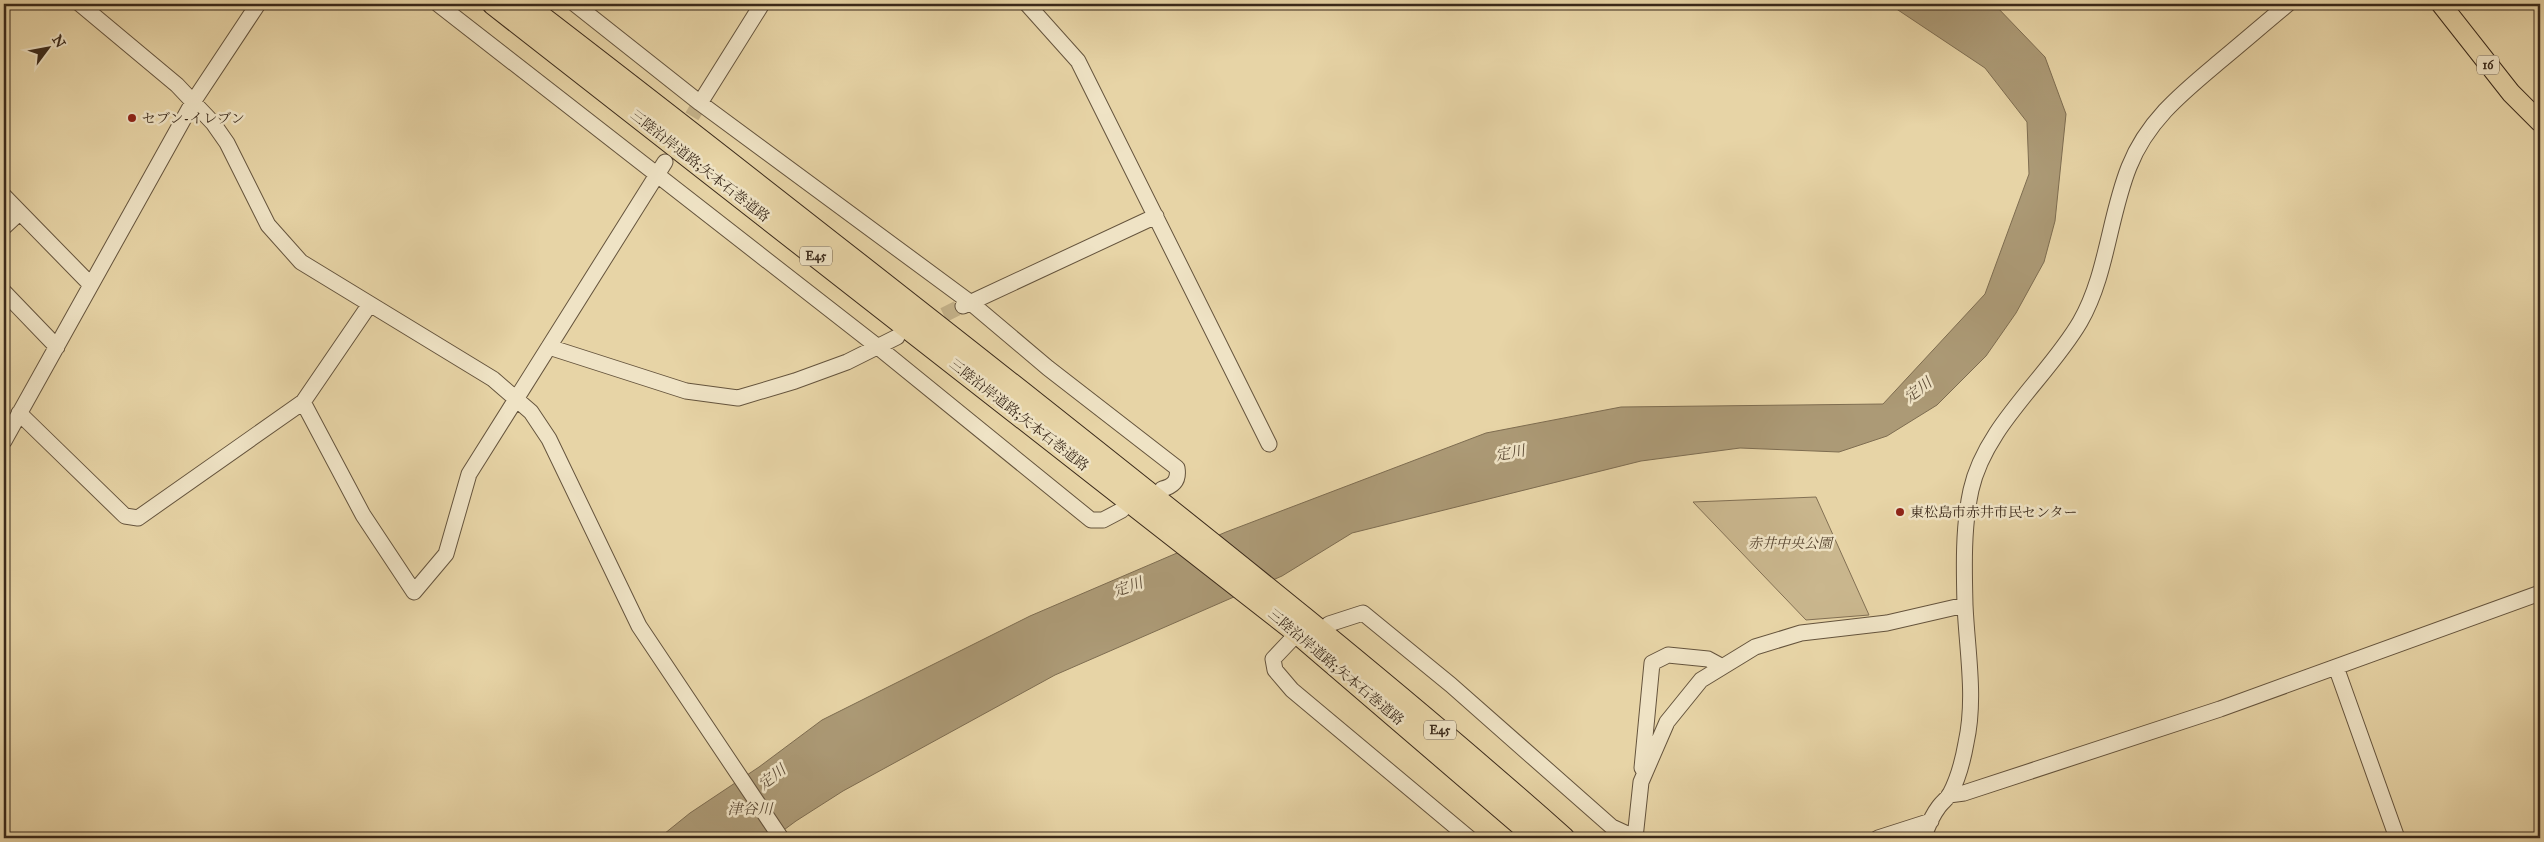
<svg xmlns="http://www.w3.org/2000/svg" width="2544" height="842" font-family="'IM FELL Great Primer','Noto Serif JP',serif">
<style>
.green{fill:#cab78e;stroke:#827054}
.water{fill:#ac9a76;stroke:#7e6d51}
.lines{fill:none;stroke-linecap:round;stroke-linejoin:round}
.minor-tunnel{stroke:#c4b28a;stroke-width:15;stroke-dasharray:15 8;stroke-linecap:butt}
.minor-casing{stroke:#65543d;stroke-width:17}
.major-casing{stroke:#3a291a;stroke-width:21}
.highway-casing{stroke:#3a291a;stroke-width:23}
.minor{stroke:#efe3c5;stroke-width:15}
.major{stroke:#e7d4a6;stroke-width:19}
.highway{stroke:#e7d4a6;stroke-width:21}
.poi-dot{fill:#8f2418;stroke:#efe3c5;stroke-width:2}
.labels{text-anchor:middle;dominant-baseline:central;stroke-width:5;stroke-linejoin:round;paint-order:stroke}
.shield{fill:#efe3c5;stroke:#70614d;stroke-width:1}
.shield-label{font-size:12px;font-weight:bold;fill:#3a291a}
.poi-label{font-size:14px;fill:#3a291a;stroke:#efe3c5;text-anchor:start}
.street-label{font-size:14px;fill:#3a291a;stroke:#efe3c5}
.park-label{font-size:14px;font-style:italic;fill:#574531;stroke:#efe3c5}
.water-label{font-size:15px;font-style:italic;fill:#5c4b36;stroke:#efe3c5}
</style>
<rect width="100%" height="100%" fill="#e7d4a6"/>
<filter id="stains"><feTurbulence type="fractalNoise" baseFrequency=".004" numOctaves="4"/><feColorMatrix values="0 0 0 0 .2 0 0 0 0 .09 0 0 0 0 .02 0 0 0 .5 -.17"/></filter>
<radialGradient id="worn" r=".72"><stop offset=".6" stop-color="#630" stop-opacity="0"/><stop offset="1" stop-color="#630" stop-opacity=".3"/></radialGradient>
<path class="green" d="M 1816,497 L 1869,615 L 1806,620 L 1693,502 Z"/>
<path class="water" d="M 1889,4 L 1995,5 L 2045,57 L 2066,114 L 2055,221 L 2044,262 L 2016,313 L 1986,356 L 1937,405 L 1887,436 L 1839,452 L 1740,448 L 1641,461 L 1352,533 L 1282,576 L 1055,675 L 843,791 L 796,821 L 773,838 L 659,838 L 690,813 L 759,767 L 822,720 L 1030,616 L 1226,532 L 1486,433 L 1621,407 L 1883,404 L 1985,294 L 2029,174 L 2027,122 L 1985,68 Z"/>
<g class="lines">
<path class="minor-tunnel" d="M 680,136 L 700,103
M 923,325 L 962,306"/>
<defs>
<path id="minor" d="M 80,4 L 177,85 L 213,123 L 227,143 L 268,225 L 301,262 L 493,379 L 531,412 L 549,439 L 639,626 L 781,838
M 438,4 L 878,347 L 1091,520 L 1103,520 L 1122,510
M 575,4 L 700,103 L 971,303 L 1048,368 L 1177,468 C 1179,480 1174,486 1162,489
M 1027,4 L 1078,61 L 1269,444
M 700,103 L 762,4
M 4,196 L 91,285
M 4,227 L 19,213
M 4,292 L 57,347
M 963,306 L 1156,216
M 549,347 L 686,391 L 738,398 L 795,381 L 847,362 L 897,337
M 303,402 L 363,515 L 414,592 L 446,554 L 469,474 L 665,162
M 19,413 L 125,516 L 138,518 L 303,402 L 370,304
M 4,441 L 193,102 L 258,4
M 1329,624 L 1363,613 L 1451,685 L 1612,827 L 1636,838
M 1291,640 L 1273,659 L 1275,670 L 1292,690 L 1469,838
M 2336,667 L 2397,838
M 1642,768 L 1652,663 L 1668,655 L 1708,659 L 1721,666
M 1949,795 L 1964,793 L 2220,709 L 2540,593
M 1635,838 L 1641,782 L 1667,722 L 1701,680 L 1755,647 L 1801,633 L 1887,623 L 1965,605
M 1878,838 L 1931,821
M 1923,838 C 1927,829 1931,817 1938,808 C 1941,803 1947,799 1950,794 C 1958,779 1963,760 1966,743 C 1976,698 1967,651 1965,605 C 1964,567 1963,527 1971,490 C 1985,426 2048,377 2080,322 C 2107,275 2109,217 2129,167 C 2147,121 2182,93 2219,62 C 2242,43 2265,23 2288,4"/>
<path id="major" d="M 2441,4 L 2511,93 L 2540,122"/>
<path id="highway" d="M 493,4 L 1296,632 L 1536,838
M 525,4 C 697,136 867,270 1037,404 C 1215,545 1394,687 1564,838"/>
</defs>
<use href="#minor" class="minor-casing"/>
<use href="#major" class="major-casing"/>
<use href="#highway" class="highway-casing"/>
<use href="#minor" class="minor"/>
<use href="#major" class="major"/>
<use href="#highway" class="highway"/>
</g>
<g class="poi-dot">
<circle cx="132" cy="118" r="5"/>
<circle cx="1900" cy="512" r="5"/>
</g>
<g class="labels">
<g class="shield">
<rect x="2477" y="55.5" width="22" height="19" rx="4"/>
<rect x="800" y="246.5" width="32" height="19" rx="4"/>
<rect x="1424" y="720.5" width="32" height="19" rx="4"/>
</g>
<g class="shield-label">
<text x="2488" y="65">16</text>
<text x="816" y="256">E45</text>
<text x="1440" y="730">E45</text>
</g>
<g class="poi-label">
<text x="142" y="118">セブン-イレブン</text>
<text x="1910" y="512">東松島市赤井市民センター</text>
</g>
<g class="street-label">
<text transform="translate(700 166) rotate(38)">三陸沿岸道路;矢本石巻道路</text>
<text transform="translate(1019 415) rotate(38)">三陸沿岸道路;矢本石巻道路</text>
<text transform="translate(1336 667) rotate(40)">三陸沿岸道路;矢本石巻道路</text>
</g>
<g class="park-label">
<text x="1790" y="543">赤井中央公園</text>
</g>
<g class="water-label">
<text transform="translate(1918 390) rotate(-38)">定川</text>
<text transform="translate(1510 453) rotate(-11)">定川</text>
<text transform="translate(1128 587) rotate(-20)">定川</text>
<text transform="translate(772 777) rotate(-38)">定川</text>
<text x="750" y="809">津谷川</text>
</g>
</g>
<rect width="2544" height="842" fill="none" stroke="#e7d4a6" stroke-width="20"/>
<rect x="5" y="5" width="2534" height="832" fill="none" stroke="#3a291a" stroke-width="2.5"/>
<rect x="10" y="10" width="2524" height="822" fill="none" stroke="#3a291a"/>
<g transform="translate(48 48) rotate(58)" stroke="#efe3c5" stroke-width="4" paint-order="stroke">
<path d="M0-4L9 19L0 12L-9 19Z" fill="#3a291a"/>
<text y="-8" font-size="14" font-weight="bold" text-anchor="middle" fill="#3a291a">N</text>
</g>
<rect width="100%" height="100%" filter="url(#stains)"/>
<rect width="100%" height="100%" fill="url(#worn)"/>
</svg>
